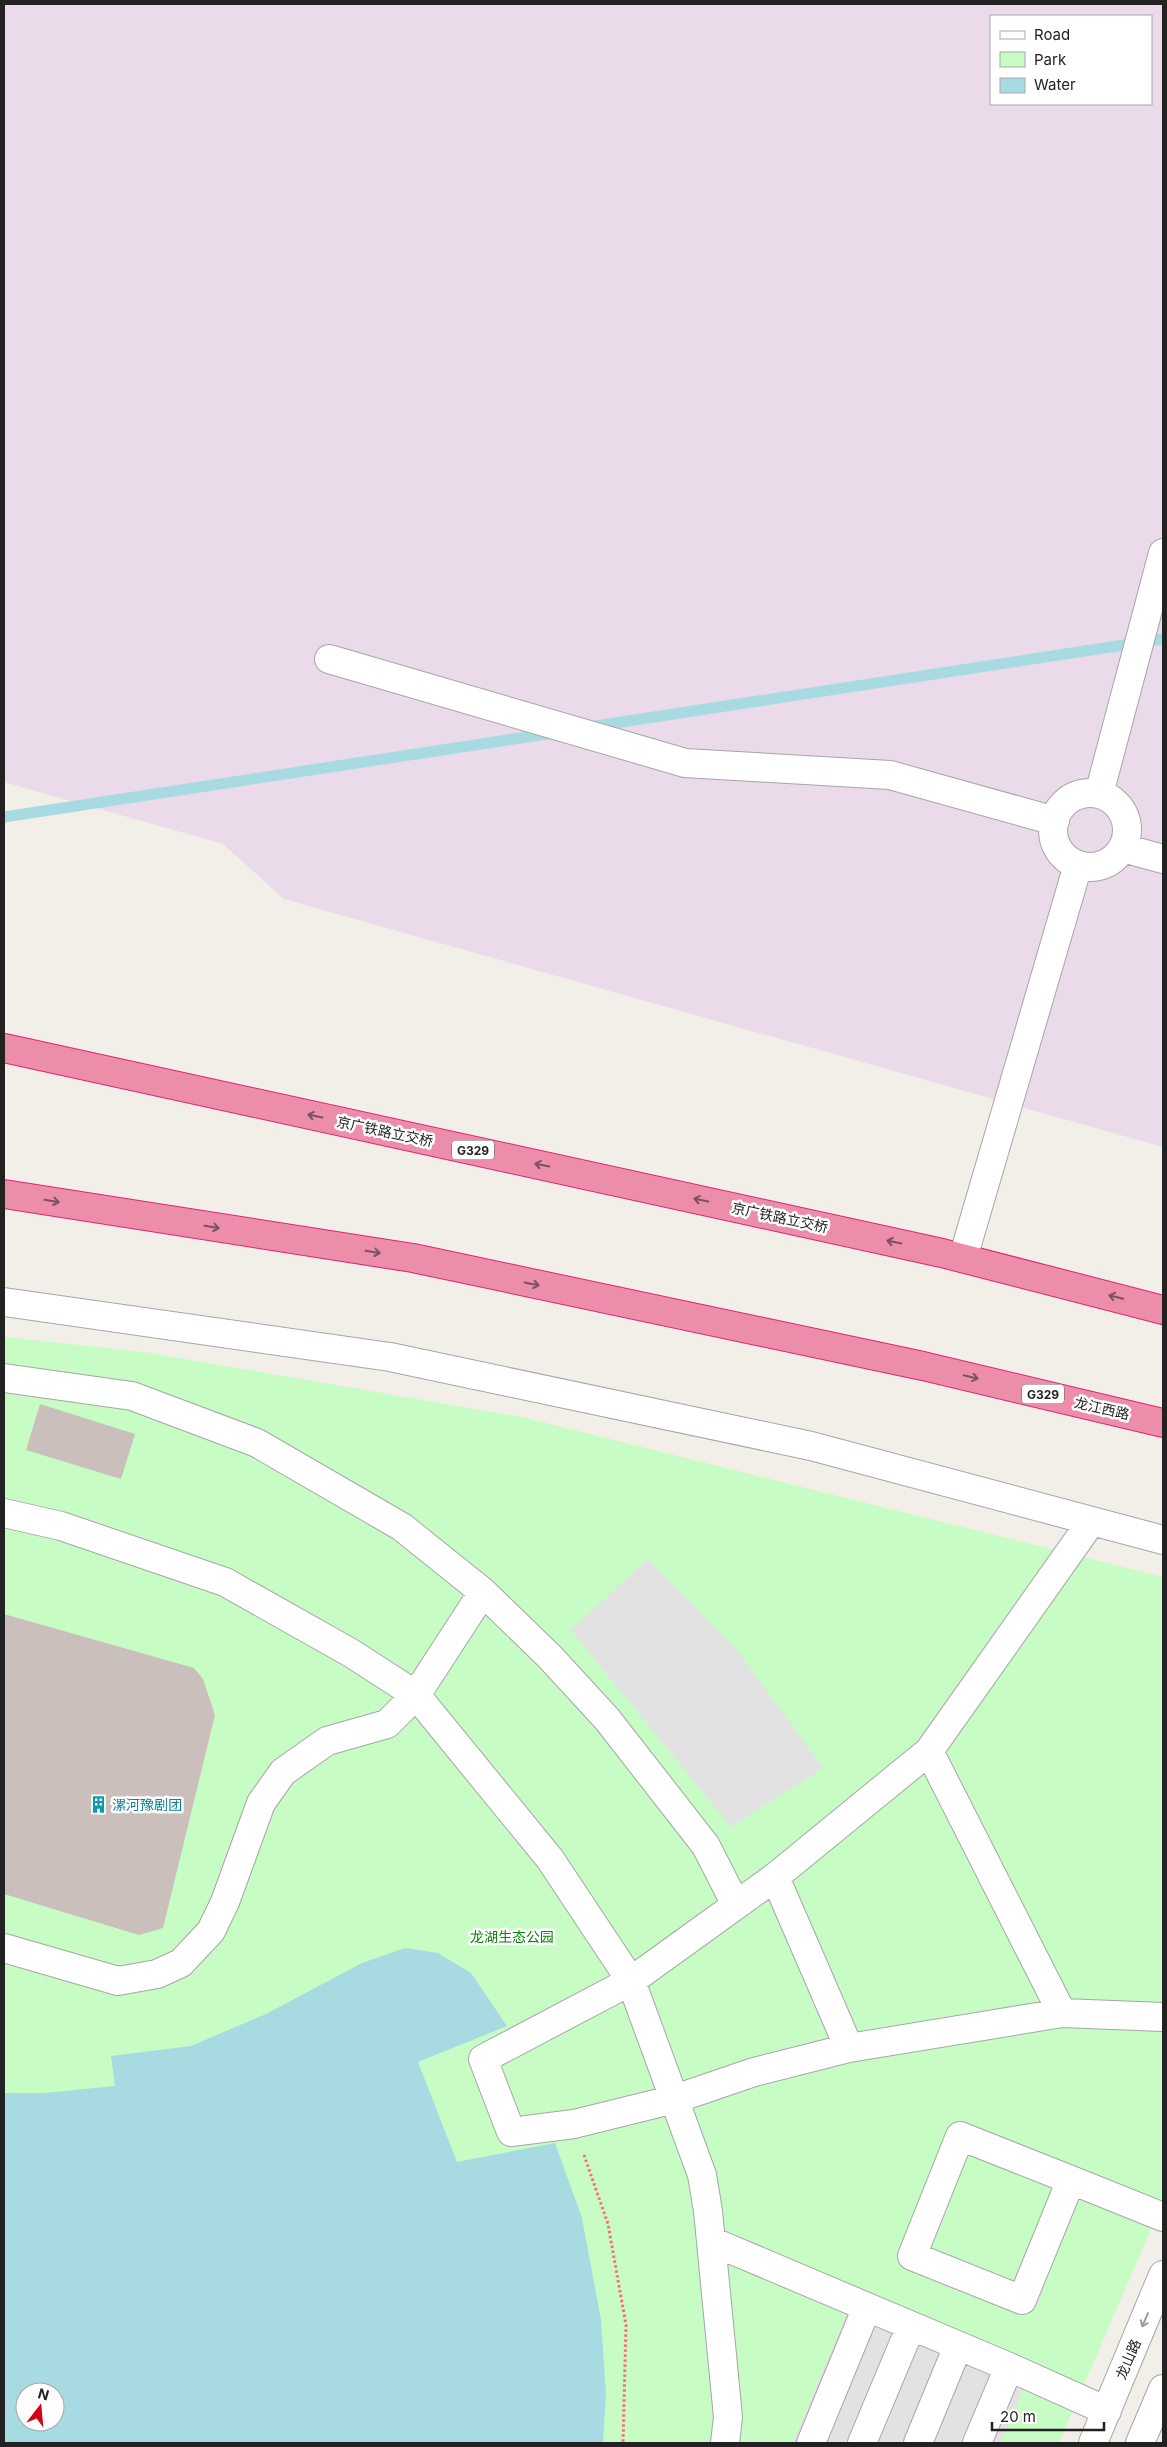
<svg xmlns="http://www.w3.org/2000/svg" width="1167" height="2447" font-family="Inter,'Noto Sans SC',sans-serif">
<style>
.industrial{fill:#ebdaea;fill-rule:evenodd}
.park{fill:#c7fcc5;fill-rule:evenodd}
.parking{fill:#e2e2e2}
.water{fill:#a7dbe1;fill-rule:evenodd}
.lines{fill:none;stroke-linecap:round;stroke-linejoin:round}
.stream{stroke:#a7dbe1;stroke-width:11}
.building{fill:#cabfbb}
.minor-casing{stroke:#a6a6a6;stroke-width:30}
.highway-casing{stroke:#e4217a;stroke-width:30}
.path{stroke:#ff6c6e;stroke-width:3;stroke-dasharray:2.5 2.5;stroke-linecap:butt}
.minor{stroke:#fff;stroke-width:28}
.highway{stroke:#ec8daa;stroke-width:28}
.oneway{stroke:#7d525f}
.oneway2{stroke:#9c9c9c}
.labels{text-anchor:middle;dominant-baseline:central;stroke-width:5;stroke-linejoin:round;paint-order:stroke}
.shield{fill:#fff;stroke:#646464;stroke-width:1}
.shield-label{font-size:12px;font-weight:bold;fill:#222}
.street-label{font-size:14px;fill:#222;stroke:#fff}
.culture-label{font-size:14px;fill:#0d838f;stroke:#fff;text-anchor:start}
.park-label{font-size:14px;fill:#0a8906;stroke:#fff}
</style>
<rect width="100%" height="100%" fill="#f2eee8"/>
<path class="industrial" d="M 4,4 L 1163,4 L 1163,1147 L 284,899 L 223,844 L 4,782 ZM 991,16 L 1151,16 L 1151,104 L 991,104 Z"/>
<path class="park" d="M 4,1337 L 144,1352 L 522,1417 L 1163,1577 L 1163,2201 L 1059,2443 L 4,2443 ZM 25,2392 L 55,2392 L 55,2422 L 25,2422 Z"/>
<path class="parking" d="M 648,1559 L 738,1651 L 823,1768 L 731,1827 L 571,1630 Z
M 847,2313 L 1025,2386 L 1001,2443 L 793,2443 Z"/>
<path class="water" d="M 405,1948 L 438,1953 L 471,1973 L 507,2026 L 418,2062 L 457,2162 L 555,2143 L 582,2218 L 601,2320 L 606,2394 L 603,2443 L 4,2443 L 4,2093 L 45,2093 L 115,2086 L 111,2056 L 191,2046 L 266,2014 L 362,1963 ZM 25,2392 L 55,2392 L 55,2422 L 25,2422 Z"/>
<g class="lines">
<path class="stream" d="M 589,727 L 1163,639
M 4,817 L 553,733"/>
</g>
<path class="building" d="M 40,1404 L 135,1434 L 121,1479 L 26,1450 Z
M 4,1614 L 194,1668 L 203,1679 L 215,1715 L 163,1928 L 139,1935 L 4,1894 Z"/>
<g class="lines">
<defs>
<path id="minor" d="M 329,659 L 685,763 L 890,775 L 1055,821
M1053 830a37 37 0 1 1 74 0a37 37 0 1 1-74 0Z
M 1099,794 L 1163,553
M 1123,848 L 1163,859
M 963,1258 L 1078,865
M 4,1302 L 390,1357 L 811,1446 L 1163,1540
M 4,1378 L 132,1396 L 257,1443 L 402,1527 L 483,1592 L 550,1657 L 607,1719 L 706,1846 L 736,1905
M 4,1513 L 61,1526 L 225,1582 L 351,1653 L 416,1695 L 550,1859 L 631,1981 L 702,2175 L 708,2211 L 728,2417 L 725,2443
M 1091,1522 L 929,1751 L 775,1877 L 631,1981 L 483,2059 L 511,2132 L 574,2124 L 675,2099 L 754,2072 L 849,2048 L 1062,2013 L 1163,2017
M 929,1751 L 1062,2013
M 775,1877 L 849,2048
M 4,1948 L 118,1981 L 157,1974 L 181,1963 L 211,1931 L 225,1902 L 261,1803 L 283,1772 L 327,1741 L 387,1724 L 416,1695 L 483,1592
M 960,2136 L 1071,2180 L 1022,2300 L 912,2256 Z
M 1071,2180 L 1163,2217
M 711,2241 L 1009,2367 L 977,2443
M 1009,2367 L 1107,2411
M 811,2443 L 867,2307
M 862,2443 L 911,2326
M 918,2443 L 958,2346
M 1093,2443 L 1163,2275
M 1140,2443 L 1163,2389"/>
<path id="highway" d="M 4,1048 L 942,1253 L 1163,1310
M 4,1194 L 413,1258 L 923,1366 L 1163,1423"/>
</defs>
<use href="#minor" class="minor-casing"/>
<use href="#highway" class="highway-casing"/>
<path class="path" d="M 584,2155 L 608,2224 L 626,2325 L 623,2443"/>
<use href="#minor" class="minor"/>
<use href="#highway" class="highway"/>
</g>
<defs><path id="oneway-shaft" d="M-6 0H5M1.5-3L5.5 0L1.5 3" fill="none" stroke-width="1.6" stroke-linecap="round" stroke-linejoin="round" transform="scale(1.25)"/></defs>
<g class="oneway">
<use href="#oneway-shaft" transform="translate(315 1116) rotate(-168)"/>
<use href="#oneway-shaft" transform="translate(542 1165) rotate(-168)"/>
<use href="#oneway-shaft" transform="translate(701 1200) rotate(-168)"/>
<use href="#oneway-shaft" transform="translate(52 1201) rotate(9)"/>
<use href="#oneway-shaft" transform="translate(212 1227) rotate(9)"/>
<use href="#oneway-shaft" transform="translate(894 1242) rotate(-168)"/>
<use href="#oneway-shaft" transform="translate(373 1252) rotate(9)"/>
<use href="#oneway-shaft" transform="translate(532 1284) rotate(12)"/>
<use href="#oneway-shaft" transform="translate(1116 1297) rotate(-166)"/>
<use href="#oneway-shaft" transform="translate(971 1377) rotate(13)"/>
</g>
<use class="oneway2" href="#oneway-shaft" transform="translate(1145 2320) rotate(113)"/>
<defs>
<symbol id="building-bare" viewBox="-9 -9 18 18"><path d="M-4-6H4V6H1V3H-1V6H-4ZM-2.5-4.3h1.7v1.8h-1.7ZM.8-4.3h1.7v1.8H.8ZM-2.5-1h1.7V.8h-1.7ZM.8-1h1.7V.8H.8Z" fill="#0f9aa8" stroke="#fff" stroke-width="2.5" paint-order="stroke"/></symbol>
</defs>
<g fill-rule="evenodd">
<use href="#building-bare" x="86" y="1792" width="25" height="25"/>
</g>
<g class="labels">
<g class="shield">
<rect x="452" y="1140.5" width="42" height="19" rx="4"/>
<rect x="1022" y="1384.5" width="42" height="19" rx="4"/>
</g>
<g class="shield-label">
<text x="473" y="1150">G329</text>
<text x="1043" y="1394">G329</text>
</g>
<g class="street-label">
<text transform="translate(385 1131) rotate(12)">京广铁路立交桥</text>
<text transform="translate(780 1217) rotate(12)">京广铁路立交桥</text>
<text transform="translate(1102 1408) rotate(13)">龙江西路</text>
<text transform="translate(1128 2359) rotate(-67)">龙山路</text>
</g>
<g class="culture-label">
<text x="112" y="1804">漯河豫剧团</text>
</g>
<g class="park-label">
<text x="512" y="1936">龙湖生态公园</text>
</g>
</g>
<rect width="1167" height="2447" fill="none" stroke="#222222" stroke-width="10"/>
<rect x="990" y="15" width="162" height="90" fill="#ffffff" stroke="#a7a7a7"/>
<rect x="1000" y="31" width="25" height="8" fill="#ffffff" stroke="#a7a7a7"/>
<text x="1034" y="40" font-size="15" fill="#222222">Road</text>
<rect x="1000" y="52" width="25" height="15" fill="#c7fcc5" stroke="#a7a7a7"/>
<text x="1034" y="65" font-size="15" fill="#222222">Park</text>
<rect x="1000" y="78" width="25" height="15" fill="#a7dbe1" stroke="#a7a7a7"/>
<text x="1034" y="90" font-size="15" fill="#222222">Water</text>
<g transform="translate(40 2407) rotate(16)"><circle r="24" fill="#ffffff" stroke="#a7a7a7"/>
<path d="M0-4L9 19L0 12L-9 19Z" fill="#d30018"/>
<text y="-8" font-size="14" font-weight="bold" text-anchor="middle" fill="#222222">N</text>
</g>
<path d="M992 2422v8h112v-8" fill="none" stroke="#222222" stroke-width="2.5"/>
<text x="1000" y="2422" font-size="15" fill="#222222" stroke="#ffffff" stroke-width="4" paint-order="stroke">20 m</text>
</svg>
